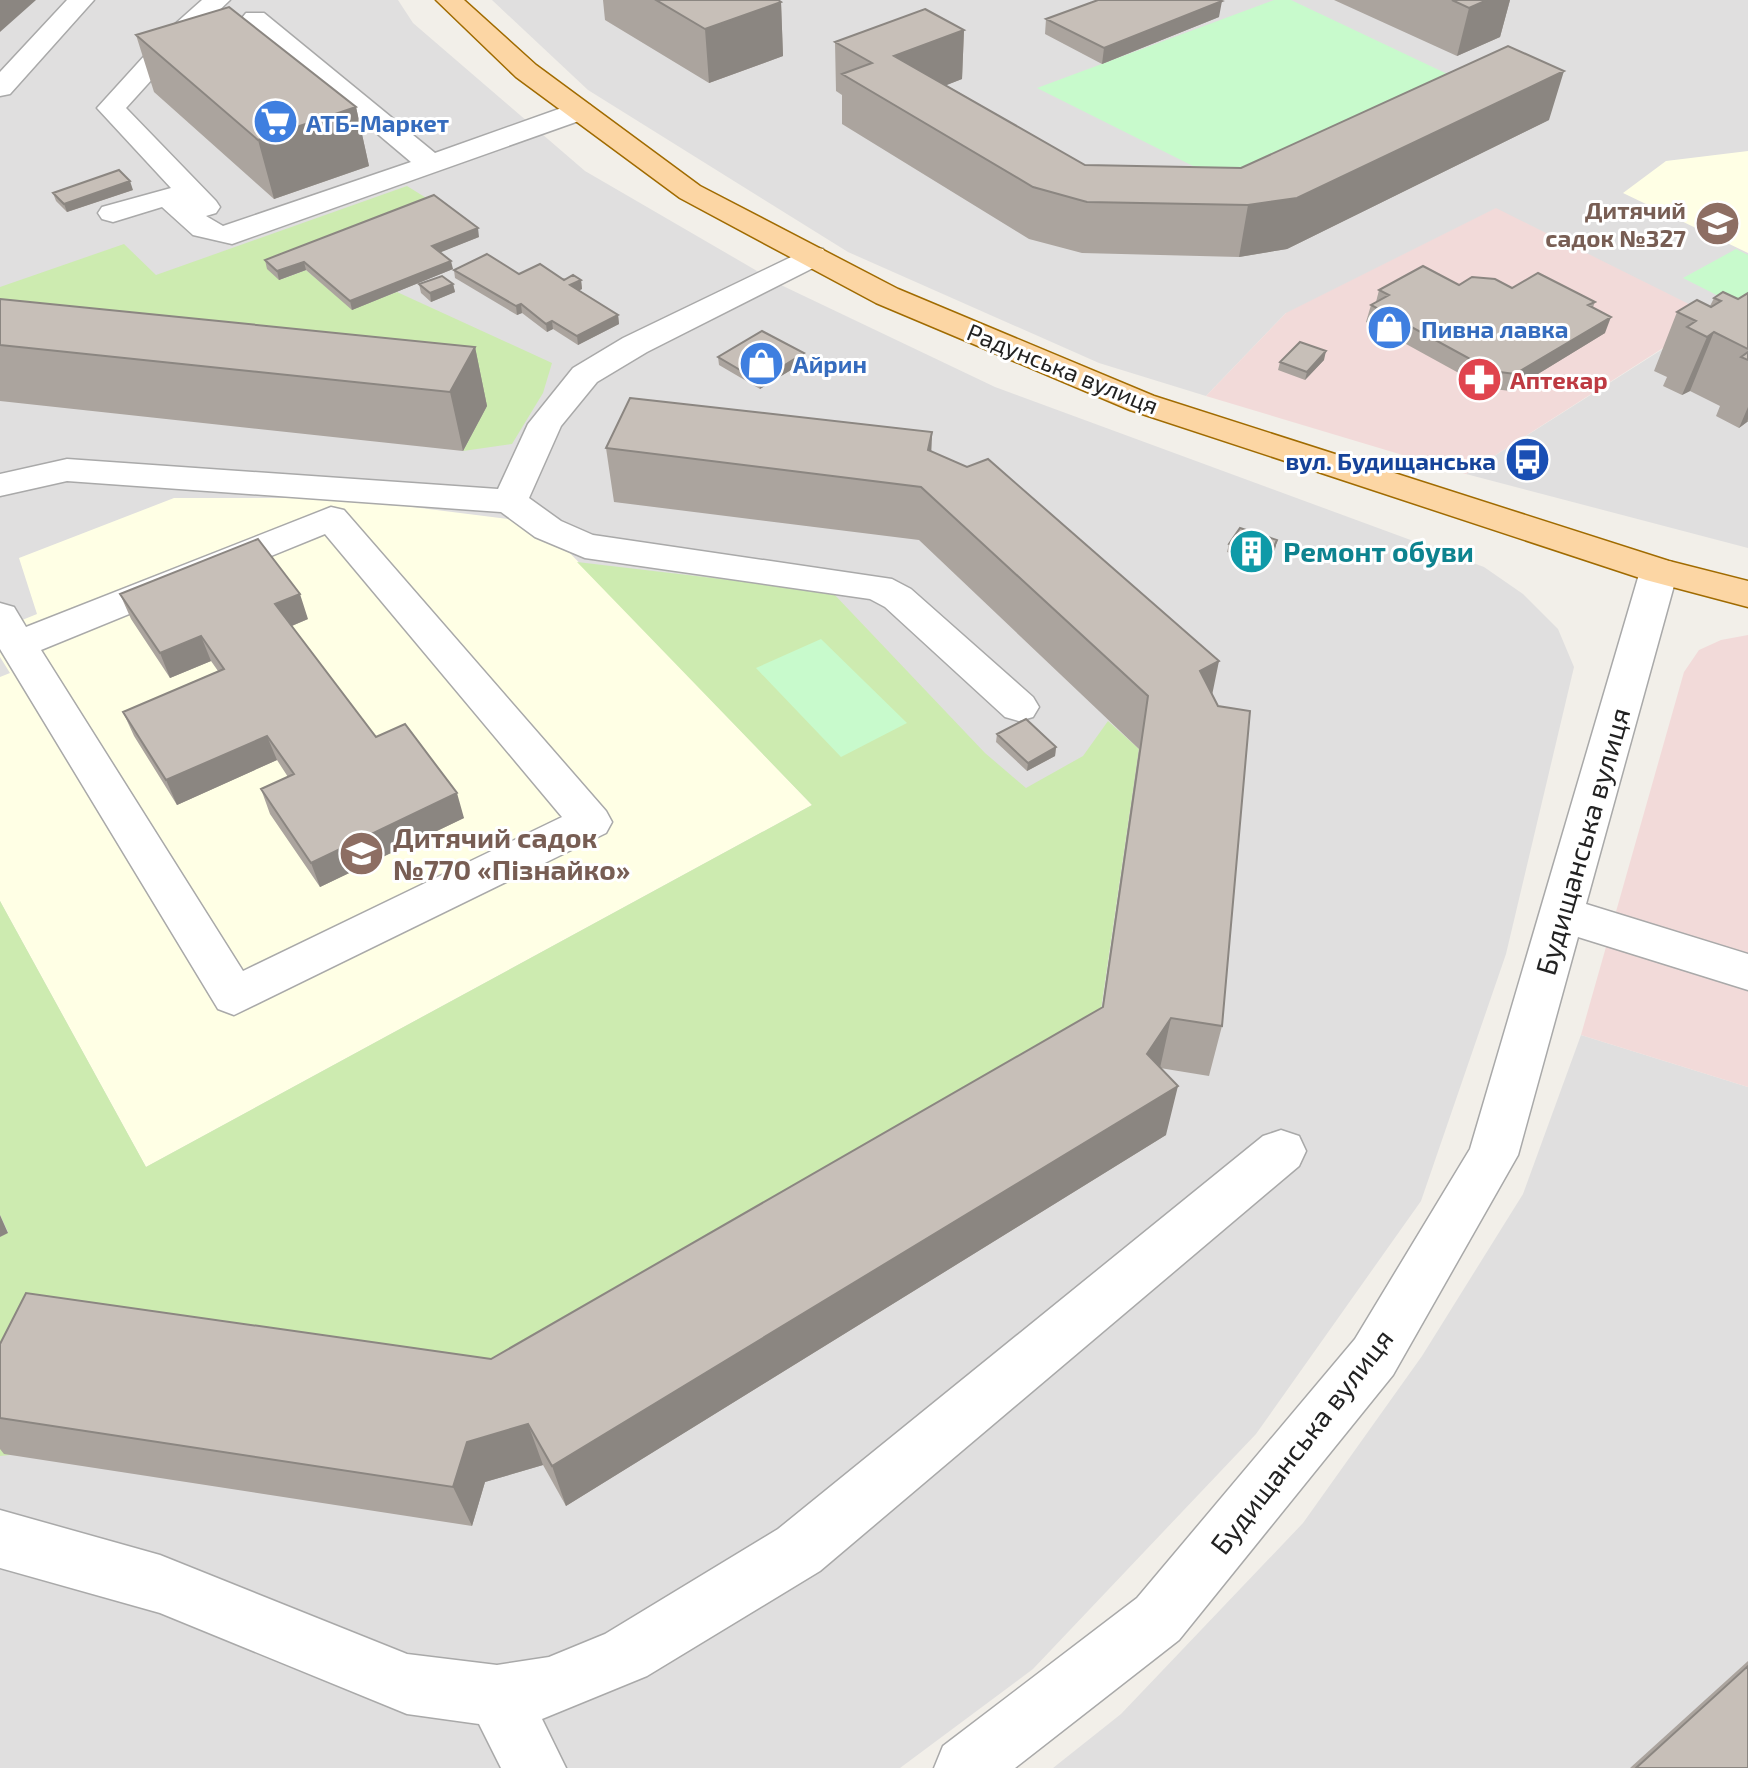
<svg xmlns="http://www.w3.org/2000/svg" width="1748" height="1768" font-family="'Exo 2',sans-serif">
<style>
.residential{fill:#e0dfdf}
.commercial{fill:#f2dad9}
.education{fill:#ffffe5}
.grass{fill:#cdebb0}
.park{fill:#c8facc}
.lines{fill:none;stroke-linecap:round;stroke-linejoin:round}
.minor-casing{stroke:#a9a9a9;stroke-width:3}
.major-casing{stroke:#a06b00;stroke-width:3}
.minor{fill:#fff;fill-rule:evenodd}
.major{fill:#fcd6a4;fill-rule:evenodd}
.wall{fill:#aba49e}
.shaded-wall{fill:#8b8681}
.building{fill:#c7bfb8;stroke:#8b8681;stroke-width:2}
.labels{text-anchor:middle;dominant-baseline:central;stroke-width:6;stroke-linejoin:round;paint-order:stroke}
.far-shop-label{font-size:24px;font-weight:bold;fill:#366cbe;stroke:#fff;text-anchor:start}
.far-education-label{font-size:24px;font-weight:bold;fill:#785e54;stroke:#fff;text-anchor:end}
.far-street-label{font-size:24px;fill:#222;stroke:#fff}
.far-health-label{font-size:24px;font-weight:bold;fill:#be3a42;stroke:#fff;text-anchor:start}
.far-transit-label{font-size:24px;font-weight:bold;fill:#164399;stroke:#fff;text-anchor:end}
.culture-label{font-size:28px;font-weight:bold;fill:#0d838f;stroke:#fff;text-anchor:start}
.education-label{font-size:28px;font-weight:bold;fill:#785e54;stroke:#fff;text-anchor:start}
.street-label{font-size:28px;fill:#222;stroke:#fff}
</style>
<rect width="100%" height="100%" fill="#f2efe9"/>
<path class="residential" d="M 0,0 L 398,0 L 413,23 L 585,171 L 783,286 L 995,387 L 1484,567 L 1523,594 L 1558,629 L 1574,667 L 1506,954 L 1421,1201 L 1256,1434 L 1033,1669 L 900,1768 L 0,1768 Z
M 492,0 L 1748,0 L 1748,548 L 1466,474 L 1713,317 L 1286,313 L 1206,396 L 1099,363 L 848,252 L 588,90 Z
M 1581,1035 L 1748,1087 L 1748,1768 L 1053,1768 L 1121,1714 L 1303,1523 L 1422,1356 L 1523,1194 Z"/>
<path class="commercial" d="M 1496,208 L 1713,316 L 1466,474 L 1206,396 L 1286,313 Z
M 1748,635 L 1748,1087 L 1581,1035 L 1684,672 L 1699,650 L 1721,640 Z"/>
<path class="education" d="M 1748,151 L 1748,253 L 1623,193 L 1666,161 Z
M 174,498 L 340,498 L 541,523 L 812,805 L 146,1167 L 0,901 L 0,677 L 10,673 L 0,657 L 0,629 L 37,614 L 19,558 Z"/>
<path class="grass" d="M 407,186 L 436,204 L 280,280 L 306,270 L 352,309 L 397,292 L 552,363 L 543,393 L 512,444 L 463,451 L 486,407 L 0,355 L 0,287 L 124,244 L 156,275 Z
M 577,562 L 832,592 L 985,753 L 1026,788 L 1083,756 L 1108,721 L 1139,749 L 1094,1057 L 508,1401 L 0,1456 L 0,1237 L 8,1232 L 0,1215 L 0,901 L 146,1167 L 812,805 Z"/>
<path class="park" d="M 1274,0 L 1291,0 L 1460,80 L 1225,182 L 1037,88 Z
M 1736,249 L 1748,255 L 1748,311 L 1683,278 Z
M 821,639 L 907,723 L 841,757 L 756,668 Z"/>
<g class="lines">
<defs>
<path id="minor" d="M 67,0 L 94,0 L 10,94 L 0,96 L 0,72 Z
M 202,0 L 230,0 L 184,44 L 126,108 L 216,201 L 220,207 L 216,213 L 206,216 L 223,226 L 411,162 L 246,23 L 242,18 L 246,13 L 264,13 L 435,153 L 570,105 L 580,103 L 590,105 L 594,111 L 590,117 L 232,244 L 193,235 L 162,207 L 113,222 L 102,219 L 98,213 L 102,207 L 171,188 L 97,108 L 166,32 Z
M 812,247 L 823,249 L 827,256 L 823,263 L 647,352 L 597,382 L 561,426 L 529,498 L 561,521 L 593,535 L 892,579 L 911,589 L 1033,697 L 1039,707 L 1033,717 L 1019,721 L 1005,717 L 885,607 L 870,599 L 585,558 L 535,537 L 501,512 L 67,481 L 0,496 L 0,474 L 67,459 L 498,489 L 528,424 L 573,368 L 623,338 Z
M 331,507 L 344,510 L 606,811 L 612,822 L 606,833 L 234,1015 L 218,1009 L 0,649 L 0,603 L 14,607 L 26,627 ZM 325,534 L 562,817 L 243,971 L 41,650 Z
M 1659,559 L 1672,562 L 1678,571 L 1586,904 L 1748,954 L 1748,990 L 1578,937 L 1518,1155 L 1393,1375 L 1179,1640 L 1015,1768 L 934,1768 L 943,1746 L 1137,1598 L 1355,1339 L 1470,1149 L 1640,571 L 1646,562 Z
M 1281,1130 L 1299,1136 L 1306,1151 L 1299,1166 L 820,1571 L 647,1676 L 542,1719 L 566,1768 L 501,1768 L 479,1724 L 407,1714 L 160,1613 L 0,1568 L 0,1510 L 160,1555 L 407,1654 L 497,1665 L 549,1657 L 605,1634 L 778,1529 L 1263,1136 Z"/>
<path id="major" d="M 436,0 L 464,0 L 536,65 L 700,186 L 898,289 L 1154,396 L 1669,561 L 1748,581 L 1748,607 L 1646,580 L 1130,410 L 876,303 L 680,198 L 516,77 Z"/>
</defs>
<use href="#minor" class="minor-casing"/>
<use href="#major" class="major-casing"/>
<use href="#minor" class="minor"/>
<use href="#major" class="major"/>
</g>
<path class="wall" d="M 603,0 L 778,0 L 781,2 L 783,56 L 709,83 L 605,20 Z
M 1334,0 L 1510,0 L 1500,37 L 1457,56 Z
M 1219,17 L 1102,64 L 1045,34 L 1046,19 Z
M 964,30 L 962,79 L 946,85 L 1085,165 L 1241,168 L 1549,120 L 1287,249 L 1239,257 L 1082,253 L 1029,239 L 842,124 L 842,95 L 836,91 L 835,42 Z
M 136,35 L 356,107 L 369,166 L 274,199 L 154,92 Z
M 133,190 L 67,212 L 56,201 L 53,193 Z
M 479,237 L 440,252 L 453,269 L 352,310 L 306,270 L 279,280 L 267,269 L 265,260 Z
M 454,270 L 519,274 L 581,280 L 582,289 L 578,291 L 618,315 L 619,324 L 578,345 L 553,329 L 547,332 L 522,313 L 517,315 L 455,278 Z
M 419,284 L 453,284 L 455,292 L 431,302 L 421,293 Z
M 1459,285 L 1512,288 L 1595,302 L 1593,307 L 1605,333 L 1510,391 L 1486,388 L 1366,322 L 1371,305 L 1376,302 L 1379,290 Z
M 1748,293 L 1748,422 L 1747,422 L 1739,428 L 1716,416 L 1720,406 L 1690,391 L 1682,395 L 1663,386 L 1667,377 L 1654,371 L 1677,312 L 1710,306 L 1714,298 L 1738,299 Z
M 0,299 L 475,347 L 487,406 L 463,451 L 0,401 Z
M 718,357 L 804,362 L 760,389 L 719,365 Z
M 1324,360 L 1305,380 L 1278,370 L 1280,362 Z
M 932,432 L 931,451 L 1212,695 L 1222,1026 L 1209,1076 L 1160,1068 L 1166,1135 L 566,1506 L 543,1465 L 485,1482 L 472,1526 L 4,1454 L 0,1449 L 0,1344 L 491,1359 L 1102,1008 L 1139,749 L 919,540 L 614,502 L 606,448 Z
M 1277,540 L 1275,549 L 1268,565 L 1227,552 L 1229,544 Z
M 120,594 L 308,619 L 292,626 L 376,737 L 464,818 L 320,887 L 270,814 L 261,789 L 288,777 L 277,760 L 177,805 L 134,736 L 123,712 L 218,671 L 211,661 L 170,678 L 131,619 Z
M 997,734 L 1056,747 L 1055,756 L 1027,771 L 996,742 Z
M 1748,1661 L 1748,1768 L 1630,1768 Z"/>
<path class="shaded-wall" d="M 0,0 L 36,0 L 0,32 Z
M 1487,0 L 1510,0 L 1500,37 L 1457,56 L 1469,8 Z
M 1222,1 L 1219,17 L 1102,64 L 1104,48 Z
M 781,2 L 783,56 L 709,83 L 705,29 Z
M 964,30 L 962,79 L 894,106 L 894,56 Z
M 1564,71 L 1549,120 L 1287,249 L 1239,257 L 1248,205 Z
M 356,107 L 369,166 L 274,199 L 258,140 Z
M 130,181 L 133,190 L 67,212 L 64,204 Z
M 478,228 L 479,237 L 434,255 L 432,246 Z
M 451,261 L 453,269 L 352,310 L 350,301 Z
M 304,262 L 306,270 L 279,280 L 277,271 Z
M 581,280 L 582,289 L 571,294 L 570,285 Z
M 453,284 L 455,292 L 431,302 L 430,293 Z
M 521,304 L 522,313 L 517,315 L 516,306 Z
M 618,315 L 619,324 L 578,345 L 577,336 Z
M 1611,317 L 1605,333 L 1510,391 L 1515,374 Z
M 552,321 L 553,329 L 547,332 L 546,324 Z
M 1714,332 L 1690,391 L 1682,395 L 1707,337 Z
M 475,347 L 487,406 L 463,451 L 450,392 Z
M 1326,351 L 1324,360 L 1305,380 L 1307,372 Z
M 804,353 L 804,362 L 760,389 L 759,381 Z
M 1748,407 L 1748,419 L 1747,422 L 1739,428 Z
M 932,432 L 930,485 L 928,450 Z
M 1277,540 L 1275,549 L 1268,565 L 1270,556 Z
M 300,594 L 308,619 L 284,629 L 275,604 Z
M 201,636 L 211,661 L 170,678 L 160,653 Z
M 1219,661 L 1208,715 L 1200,671 Z
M 267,736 L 277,760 L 177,805 L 166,780 Z
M 1056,747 L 1055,756 L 1027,771 L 1028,763 Z
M 457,793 L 464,818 L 320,887 L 311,863 Z
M 1171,1018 L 1160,1068 L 1147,1054 Z
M 1178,1086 L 1166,1135 L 566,1506 L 552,1466 Z
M 0,1215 L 8,1233 L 0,1237 Z
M 528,1424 L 543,1465 L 485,1482 L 472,1526 L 453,1487 L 467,1442 Z"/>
<path class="building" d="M 656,0 L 778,0 L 781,2 L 705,29 Z
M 1098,0 L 1219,0 L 1222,1 L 1104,48 L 1046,19 Z
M 1452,0 L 1487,0 L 1469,8 Z
M 229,7 L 356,107 L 258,140 L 136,35 Z
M 925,9 L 964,30 L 894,56 L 1085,165 L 1241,168 L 1508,46 L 1564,71 L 1297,198 L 1248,205 L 1087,202 L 1033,187 L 842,74 L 872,63 L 835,42 Z
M 119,170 L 130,181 L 64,204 L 53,193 Z
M 434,195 L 478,228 L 432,246 L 451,261 L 350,301 L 304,262 L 277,271 L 265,260 Z
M 487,254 L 519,274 L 540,264 L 564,280 L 573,275 L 581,280 L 570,285 L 618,315 L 577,336 L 552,321 L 546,324 L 521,304 L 516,306 L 454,270 Z
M 1423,266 L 1459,285 L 1472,277 L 1495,279 L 1512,288 L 1538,273 L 1595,302 L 1588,305 L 1611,317 L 1515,374 L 1492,371 L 1371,305 L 1389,295 L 1379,290 Z
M 442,276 L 453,284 L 430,293 L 419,284 Z
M 1723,292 L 1738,299 L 1748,293 L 1748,349 L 1714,332 L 1707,337 L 1687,327 L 1696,321 L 1677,312 L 1697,300 L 1711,307 L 1721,301 L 1714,298 Z
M 0,299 L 475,347 L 450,392 L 0,345 Z
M 762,331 L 804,353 L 759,381 L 718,357 Z
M 1300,342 L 1326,351 L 1307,372 L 1280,362 Z
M 1748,352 L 1748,360 L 1741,357 Z
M 630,398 L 932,432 L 928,450 L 967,467 L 988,459 L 1219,661 L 1200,671 L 1218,706 L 1250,711 L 1222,1026 L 1171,1018 L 1147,1054 L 1178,1086 L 552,1466 L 528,1424 L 467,1442 L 453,1487 L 0,1418 L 0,1344 L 26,1293 L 491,1359 L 1103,1007 L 1148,696 L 921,487 L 606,448 Z
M 1240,528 L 1277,540 L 1270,556 L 1229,544 Z
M 258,539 L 300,594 L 275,604 L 376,737 L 405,724 L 457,793 L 311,863 L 261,789 L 294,774 L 267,736 L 166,780 L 123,712 L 224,669 L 201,636 L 160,653 L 120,594 Z
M 1026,719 L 1056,747 L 1028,763 L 997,734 Z
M 1748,1666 L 1748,1768 L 1636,1768 Z"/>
<defs>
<symbol id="supermarket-disc" viewBox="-11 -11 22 22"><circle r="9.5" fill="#3f7fe0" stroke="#fff"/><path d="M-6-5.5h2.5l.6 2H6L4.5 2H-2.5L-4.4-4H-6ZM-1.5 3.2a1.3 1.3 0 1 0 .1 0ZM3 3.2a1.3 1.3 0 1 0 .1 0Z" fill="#fff"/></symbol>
<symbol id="school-disc" viewBox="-11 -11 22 22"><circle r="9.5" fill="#8d6e63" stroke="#fff"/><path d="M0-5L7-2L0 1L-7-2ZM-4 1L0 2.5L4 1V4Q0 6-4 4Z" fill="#fff"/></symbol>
<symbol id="shop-disc" viewBox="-11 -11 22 22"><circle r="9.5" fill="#3f7fe0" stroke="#fff"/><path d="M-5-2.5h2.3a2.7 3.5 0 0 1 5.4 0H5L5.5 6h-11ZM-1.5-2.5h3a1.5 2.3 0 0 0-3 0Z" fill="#fff"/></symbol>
<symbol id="pharmacy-disc" viewBox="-11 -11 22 22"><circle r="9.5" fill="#e0444e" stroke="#fff"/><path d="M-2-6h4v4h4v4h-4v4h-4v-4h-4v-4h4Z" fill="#fff"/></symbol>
<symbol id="bus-disc" viewBox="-11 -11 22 22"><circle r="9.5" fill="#1a4fb4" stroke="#fff"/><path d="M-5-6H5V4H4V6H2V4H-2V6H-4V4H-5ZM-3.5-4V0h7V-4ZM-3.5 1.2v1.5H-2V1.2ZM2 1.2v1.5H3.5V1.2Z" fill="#fff"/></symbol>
<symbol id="building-disc" viewBox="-11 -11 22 22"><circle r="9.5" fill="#0f9aa8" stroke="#fff"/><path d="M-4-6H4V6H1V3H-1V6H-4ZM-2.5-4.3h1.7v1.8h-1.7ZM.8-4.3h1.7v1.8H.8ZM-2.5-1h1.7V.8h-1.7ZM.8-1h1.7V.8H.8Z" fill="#fff"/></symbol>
</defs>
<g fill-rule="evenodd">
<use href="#supermarket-disc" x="250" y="96" width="51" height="51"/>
<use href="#school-disc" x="1692" y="198" width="51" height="51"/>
<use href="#shop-disc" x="1364" y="302" width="51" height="51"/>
<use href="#shop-disc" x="736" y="338" width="51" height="51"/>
<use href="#pharmacy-disc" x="1454" y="354" width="51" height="51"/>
<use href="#bus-disc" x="1502" y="434" width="51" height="51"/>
<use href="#building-disc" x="1226" y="526" width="51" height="51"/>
<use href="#school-disc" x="336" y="828" width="51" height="51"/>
</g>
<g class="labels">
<g class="far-shop-label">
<text x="306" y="122">АТБ-Маркет</text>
<text x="1421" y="328">Пивна лавка</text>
<text x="793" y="363">Айрин</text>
</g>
<g class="far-education-label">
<text x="1686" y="209">Дитячий<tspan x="1686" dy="28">садок №327</tspan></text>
</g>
<g class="far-street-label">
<text transform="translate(1063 368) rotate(22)">Радунська вулиця</text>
</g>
<g class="far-health-label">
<text x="1510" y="379">Аптекар</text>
</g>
<g class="far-transit-label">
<text x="1496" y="460">вул. Будищанська</text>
</g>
<g class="culture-label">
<text x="1283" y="551">Ремонт обуви</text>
</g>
<g class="education-label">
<text x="393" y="837">Дитячий садок<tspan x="393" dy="32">№770 «Пізнайко»</tspan></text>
</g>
<g class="street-label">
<text transform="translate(1582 841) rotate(-74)">Будищанська вулиця</text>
<text transform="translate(1301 1441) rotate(-52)">Будищанська вулиця</text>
</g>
</g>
</svg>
